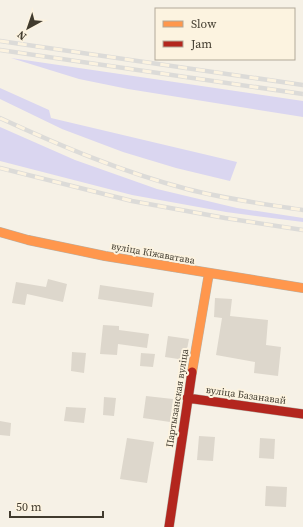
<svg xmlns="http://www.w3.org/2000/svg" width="303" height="527" font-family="'Source Serif 4',serif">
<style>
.green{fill:#dad6f0}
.building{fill:#ddd7cc}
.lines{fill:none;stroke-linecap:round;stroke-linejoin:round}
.slow-casing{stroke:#b6b1a7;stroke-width:10}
.jam-casing{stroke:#b6b1a7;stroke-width:10}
.slow{stroke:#ff974d;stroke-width:9}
.jam{stroke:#b3261e;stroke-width:9}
.rail-casing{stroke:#dcdbd8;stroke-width:4.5}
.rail{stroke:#fcf3e0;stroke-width:3;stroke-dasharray:9;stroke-linecap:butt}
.labels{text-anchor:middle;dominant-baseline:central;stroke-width:4;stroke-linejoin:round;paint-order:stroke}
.street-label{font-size:10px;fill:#413b2e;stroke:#fcf3e0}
</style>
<rect width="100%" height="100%" fill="#f6f1e6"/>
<path class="green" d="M 11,58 L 303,101 L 303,117 L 128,89 L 79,79 Z
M 0,88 L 49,110 L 51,118 L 237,162 L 230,181 L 176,168 L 123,152 L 62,129 L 0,99 Z
M 0,127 L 75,160 L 157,189 L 237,208 L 303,218 L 303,222 L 226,212 L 132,195 L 0,161 Z"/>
<path class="building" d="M 48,279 L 67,284 L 63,302 L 27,294 L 25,305 L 12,303 L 16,282 L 46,287 Z
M 100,285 L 154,293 L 152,307 L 98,299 Z
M 215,298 L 232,299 L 230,316 L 268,320 L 266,345 L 281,347 L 278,376 L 254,373 L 255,362 L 216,355 L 222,318 L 214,317 Z
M 103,325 L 119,326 L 119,330 L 149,334 L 147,348 L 118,344 L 117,355 L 100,354 Z
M 168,336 L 189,339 L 185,360 L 165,357 Z
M 72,352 L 86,353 L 84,373 L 71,371 Z
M 141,353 L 155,354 L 153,367 L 140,366 Z
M 146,396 L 173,399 L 170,422 L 143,418 Z
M 104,397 L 116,398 L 114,416 L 103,415 Z
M 66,407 L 86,408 L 84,423 L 64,421 Z
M 0,421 L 11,423 L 10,436 L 0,435 Z
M 199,436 L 215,437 L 213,461 L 197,460 Z
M 127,438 L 154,442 L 147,483 L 120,479 Z
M 260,438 L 275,439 L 274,459 L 259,458 Z
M 266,486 L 287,487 L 286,507 L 265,506 Z"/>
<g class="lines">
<defs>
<path id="slow" d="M 0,232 L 28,240 L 105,256 L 303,288
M 192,372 L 209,273"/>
<path id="jam" d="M 187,398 L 303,414
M 169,527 L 192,372"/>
</defs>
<use href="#slow" class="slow-casing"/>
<use href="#jam" class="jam-casing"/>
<use href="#slow" class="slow"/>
<use href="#jam" class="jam"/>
<defs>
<path id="rail" d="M 0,41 L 303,85
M 0,50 L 303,94
M 0,118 C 61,146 122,172 187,189 C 225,199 264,204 303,210
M 0,168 L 132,201 L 225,218 L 303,230"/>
</defs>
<use href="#rail" class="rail-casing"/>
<use href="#rail" class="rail"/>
</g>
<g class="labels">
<g class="street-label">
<text transform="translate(153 253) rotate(10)">вуліца Кіжаватава</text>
<text transform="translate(246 395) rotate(8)">вуліца Базанавай</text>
<text transform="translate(177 398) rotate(-81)">Партызанская вуліца</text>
</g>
</g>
<rect x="155" y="8" width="140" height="52" fill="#fcf3e0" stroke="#b1a999"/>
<rect x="163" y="21" width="20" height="6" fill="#ff974d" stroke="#b1a999"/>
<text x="191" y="28" font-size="12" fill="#413b2e">Slow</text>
<rect x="163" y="41" width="20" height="6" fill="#b3261e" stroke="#b1a999"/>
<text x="191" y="48" font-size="12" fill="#413b2e">Jam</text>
<g transform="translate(28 28) rotate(220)" stroke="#fcf3e0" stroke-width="3" paint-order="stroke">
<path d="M0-3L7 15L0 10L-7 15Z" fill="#413b2e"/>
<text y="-6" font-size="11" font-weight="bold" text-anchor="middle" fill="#413b2e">N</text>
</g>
<path d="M10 511v6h93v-6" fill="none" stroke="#413b2e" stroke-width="2"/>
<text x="16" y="511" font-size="12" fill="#413b2e" stroke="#fcf3e0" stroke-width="3" paint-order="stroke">50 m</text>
</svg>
